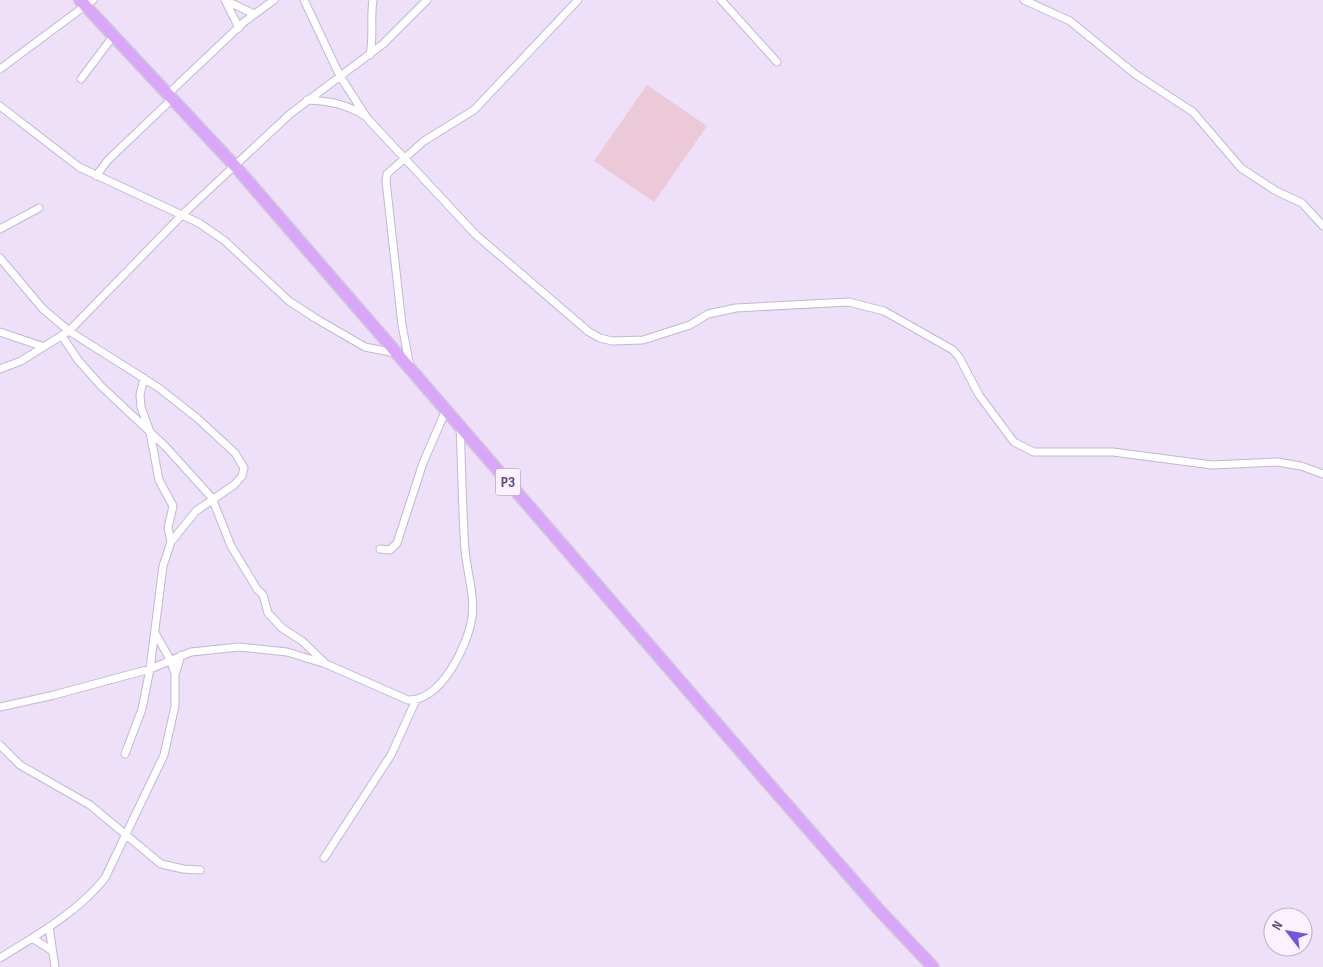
<svg xmlns="http://www.w3.org/2000/svg" width="1323" height="967" font-family="'Sofia Sans Condensed',sans-serif">
<style>
.residential{fill:#eee0f9;fill-rule:evenodd}
.pitch{fill:#ebc9d7}
.lines{fill:none;stroke-linecap:round;stroke-linejoin:round}
.minor-casing{stroke:#c3b6d4;stroke-width:9}
.primary-casing{stroke:#cecad6;stroke-width:14}
.minor{stroke:#fff;stroke-width:7}
.primary{stroke:#daa6f9;stroke-width:11}
.labels{text-anchor:middle;dominant-baseline:central;stroke-width:4;stroke-linejoin:round;paint-order:stroke}
.shield{fill:#faf2ff;stroke:#8c7fa0;stroke-width:1}
.shield-label{font-size:16px;font-weight:bold;fill:#5d4e78}
</style>
<rect width="100%" height="100%" fill="#f6ecfc"/>
<path class="residential" d="M 0,0 L 1323,0 L 1323,967 L 0,967 ZM 1273,917 L 1303,917 L 1303,947 L 1273,947 Z"/>
<path class="pitch" d="M 647,85 L 707,126 L 654,202 L 594,161 Z"/>
<g class="lines">
<defs>
<path id="minor" d="M 225,0 L 254,14
M 304,0 L 340,76 L 367,118 L 476,235 L 589,332 L 600,338 L 612,341 L 643,340 L 690,325 L 708,314 L 736,308 L 849,302 L 884,311 L 953,350 L 959,357 L 979,395 L 1014,442 L 1034,452 L 1113,452 L 1212,465 L 1277,462 L 1301,466 L 1323,474
M 721,0 L 777,62
M 1024,0 L 1070,21 L 1135,74 L 1193,112 L 1241,168 L 1276,191 L 1302,203 L 1323,226
M 226,2 L 239,28
M 370,55 C 374,36 370,19 373,0
M 0,69 L 93,0
M 81,79 L 114,35
M 169,93 L 244,22 L 274,0
M 307,100 C 330,101 346,104 365,116
M 0,106 L 79,167 L 199,223 L 225,241 L 289,301 L 315,318 L 365,347 L 395,353
M 96,176 L 108,160 L 173,98
M 0,229 L 39,208
M 0,258 L 43,309 L 69,331 L 159,388 L 197,418 L 235,453 L 244,468 L 242,476 L 234,485 L 196,511 L 171,542 L 163,566 L 150,669 L 142,709 L 125,754
M 0,332 L 44,347
M 62,336 L 78,360 L 101,386 L 165,446 L 212,498 L 231,546 L 257,589 L 263,595 L 268,613 L 282,628 L 302,641 L 324,662
M 410,367 L 402,325 L 386,181 L 387,174 L 424,141 L 474,110 L 578,0
M 0,369 L 21,361 L 69,331 L 183,214 L 290,114 L 383,44 L 427,0
M 144,378 L 140,395 L 141,407 L 150,432 L 159,480 L 173,506 L 168,528 L 171,542
M 380,549 L 390,550 L 397,543 L 423,463 L 446,410
M 155,633 L 170,659 L 175,674
M 0,707 L 54,695 L 150,669 L 191,652 L 239,647 L 287,652 L 326,664 L 408,700 C 441,701 467,647 472,618 C 475,596 467,572 465,550 C 462,509 462,468 460,427
M 0,745 L 20,765 L 90,805 L 161,864 L 183,869 L 200,870
M 324,858 L 391,755 L 416,700
M 49,927 L 55,967
M 32,938 L 51,950
M 0,958 C 37,935 78,912 105,878 L 164,755 L 175,706 L 175,675 L 181,655"/>
<path id="primary" d="M 80,0 L 235,166 L 782,799 L 880,911 L 933,967"/>
</defs>
<use href="#minor" class="minor-casing"/>
<use href="#primary" class="primary-casing"/>
<use href="#minor" class="minor"/>
<use href="#primary" class="primary"/>
</g>
<g class="labels">
<rect class="shield" x="495.5" y="468.5" width="25" height="27" rx="4"/>
<g class="shield-label">
<text x="508" y="482">P3</text>
</g>
</g>
<g transform="translate(1288 932) rotate(301)"><circle r="24" fill="#faf2ff" stroke="#bbb0c9"/>
<path d="M0-4L9 19L0 12L-9 19Z" fill="#7454e3"/>
<text y="-8" font-size="14" font-weight="bold" text-anchor="middle" fill="#5d4e78">N</text>
</g>
</svg>
